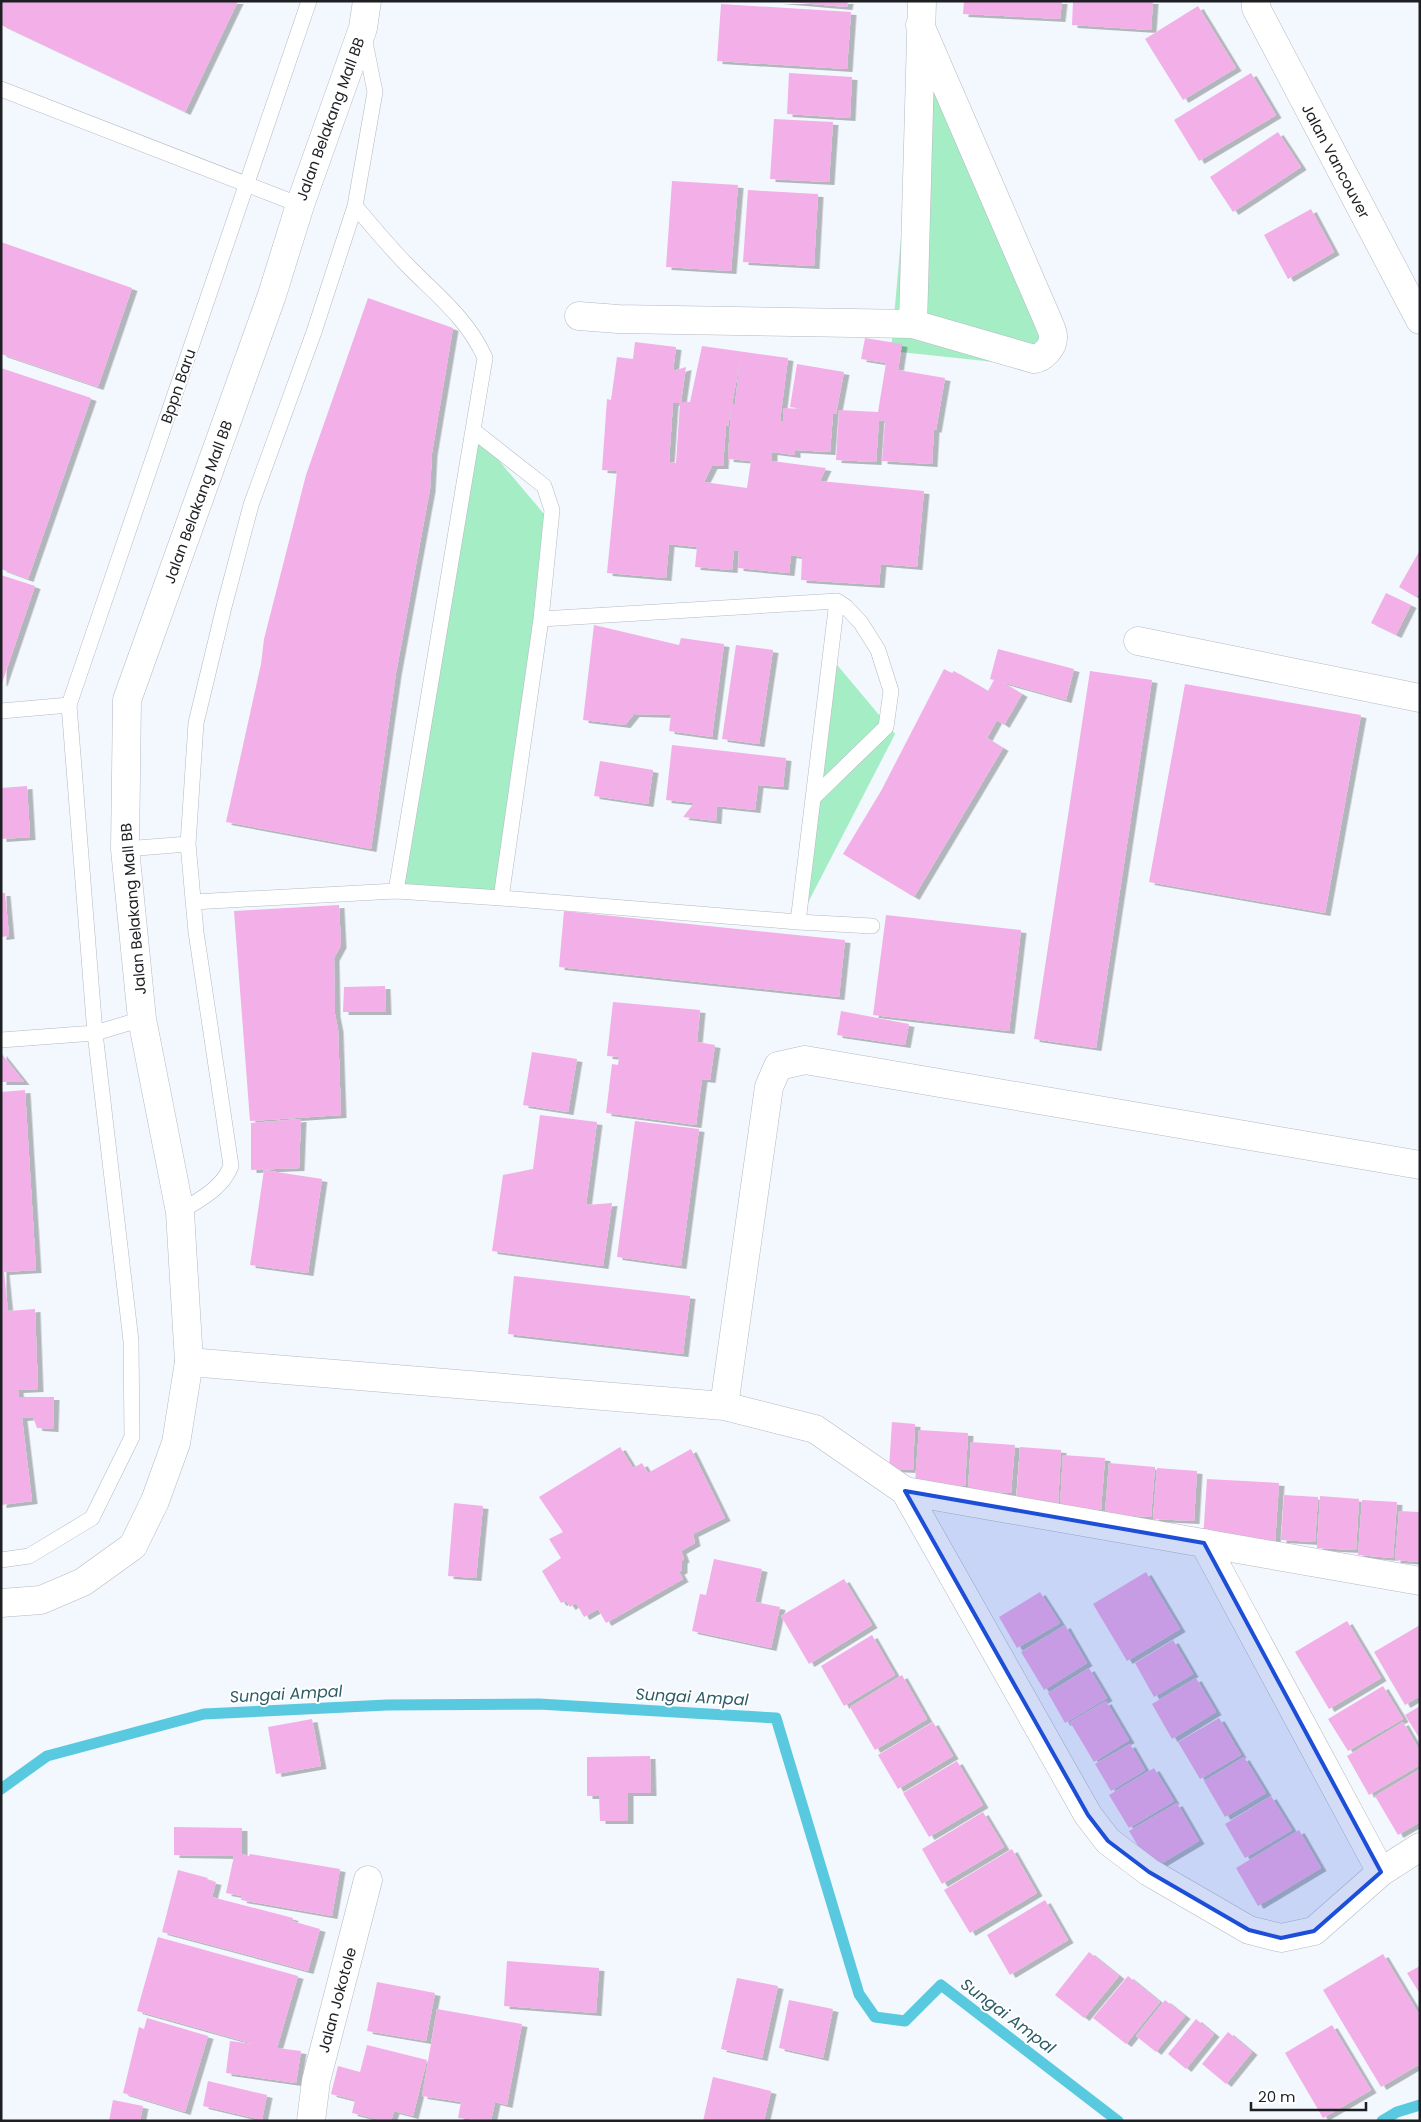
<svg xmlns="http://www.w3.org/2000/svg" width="1421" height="2122" font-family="Poppins,sans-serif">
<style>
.green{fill:#a4edc5}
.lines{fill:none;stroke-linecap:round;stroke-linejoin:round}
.stream{stroke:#58c9df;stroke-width:11}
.building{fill:#f3b0e8;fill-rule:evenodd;filter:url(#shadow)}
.lane-casing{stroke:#b4b9c1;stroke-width:16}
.street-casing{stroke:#b4b9c1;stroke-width:29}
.secondary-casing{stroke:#b4b9c1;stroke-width:29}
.lane{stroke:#fff;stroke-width:15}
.street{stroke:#fff;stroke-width:28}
.secondary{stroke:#fff;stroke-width:28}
.marked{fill:#1d4ed8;fill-opacity:0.2;stroke:#1d4ed8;stroke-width:4;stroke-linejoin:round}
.labels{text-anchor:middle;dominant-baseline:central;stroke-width:4;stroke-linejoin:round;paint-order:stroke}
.street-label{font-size:15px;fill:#1d1f22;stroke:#fff}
.water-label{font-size:16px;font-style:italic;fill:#2c5c66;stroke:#fff}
</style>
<defs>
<filter id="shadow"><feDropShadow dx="5.5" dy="3" stdDeviation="0" flood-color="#0004"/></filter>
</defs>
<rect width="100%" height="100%" fill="#f3f7fe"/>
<path class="green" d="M 920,25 L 1051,368 L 891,351 Z
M 474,431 L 555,527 L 501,898 L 396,891 Z
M 828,654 L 895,734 L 798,922 Z"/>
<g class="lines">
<path class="stream" d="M 1,1789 L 47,1756 L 204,1714 L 387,1705 L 539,1704 L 776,1718 L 859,1994 L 875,2017 L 905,2021 L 941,1985 L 1118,2121
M 1382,2121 L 1397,2112 L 1420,2105"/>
</g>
<path class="building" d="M 1,1 L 238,1 L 185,112 L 1,25 Z
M 777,1 L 848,1 L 847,7 Z
M 964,1 L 1062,1 L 1060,19 L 963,14 Z
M 1073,1 L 1153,1 L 1151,30 L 1072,25 Z
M 721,4 L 851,12 L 847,69 L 717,61 Z
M 1198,6 L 1236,68 L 1183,100 L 1145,39 Z
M 789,73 L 852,77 L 850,118 L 787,114 Z
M 1251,73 L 1276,115 L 1199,161 L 1174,120 Z
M 774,119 L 833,122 L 829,182 L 770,179 Z
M 1278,132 L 1301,167 L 1233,212 L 1210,177 Z
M 672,181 L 738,185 L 731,271 L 666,267 Z
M 748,190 L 818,194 L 814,266 L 743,262 Z
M 1311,209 L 1334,252 L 1288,279 L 1264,235 Z
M 1,242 L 132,288 L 98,387 L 1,354 Z
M 368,298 L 453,328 L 432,453 L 430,489 L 396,673 L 371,849 L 226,822 L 261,664 L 264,639 L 306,475 Z
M 865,338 L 902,344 L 898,370 L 945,378 L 936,430 L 934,429 L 932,464 L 882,461 L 885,421 L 879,420 L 876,462 L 836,460 L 839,410 L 878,412 L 886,363 L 861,359 Z
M 635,342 L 676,347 L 673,371 L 686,367 L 681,402 L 690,402 L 702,346 L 788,358 L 780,421 L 783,421 L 783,408 L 803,409 L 790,407 L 797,364 L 844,372 L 836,414 L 833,414 L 830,452 L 795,450 L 795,455 L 772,452 L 772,461 L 826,468 L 820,481 L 924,491 L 917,567 L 881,564 L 879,585 L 801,580 L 802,557 L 791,555 L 789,573 L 738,568 L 739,551 L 734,550 L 732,570 L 695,567 L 697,547 L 669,544 L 666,578 L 607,573 L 617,471 L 602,470 L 607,399 L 611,400 L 617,357 L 633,359 ZM 740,361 L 735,404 L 732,404 ZM 673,403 L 680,403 L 676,463 L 669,462 ZM 731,409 L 728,459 L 751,461 L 747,488 L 704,482 L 712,466 L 723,466 L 726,425 L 728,426 Z
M 1,368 L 91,398 L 28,579 L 1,569 Z
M 1420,550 L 1420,591 L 1416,597 L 1399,587 Z
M 1,575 L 35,586 L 2,683 L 1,683 Z
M 1386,593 L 1411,605 L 1396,635 L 1371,623 Z
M 594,625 L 679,645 L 681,638 L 724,644 L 712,737 L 669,731 L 671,715 L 634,714 L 625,725 L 583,720 Z
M 736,645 L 773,650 L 759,744 L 722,739 Z
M 998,649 L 1074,669 L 1066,700 L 1002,682 L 1022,694 L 1004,725 L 997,720 L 987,738 L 1003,748 L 914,897 L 843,854 L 881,791 L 944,669 L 952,673 L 954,671 L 988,691 L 994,680 L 990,679 Z
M 1090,671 L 1152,680 L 1096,1048 L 1034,1039 Z
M 1185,684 L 1361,715 L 1325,913 L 1149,882 Z
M 672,745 L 786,758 L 783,787 L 758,785 L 755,810 L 717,806 L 716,821 L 683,817 L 694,803 L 666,800 Z
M 600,761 L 653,770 L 648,804 L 594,796 Z
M 27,786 L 30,837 L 1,839 L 1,788 Z
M 1,893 L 5,893 L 9,936 L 1,937 Z
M 339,905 L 341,945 L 334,958 L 335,1014 L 338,1029 L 341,1115 L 250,1121 L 234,911 Z
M 564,911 L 845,940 L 839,997 L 559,967 Z
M 886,915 L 1021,930 L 1009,1031 L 873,1015 Z
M 385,986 L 386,1012 L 343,1012 L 344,987 Z
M 613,1002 L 700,1010 L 697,1042 L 715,1045 L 710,1080 L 702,1079 L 696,1125 L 606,1113 L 612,1064 L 618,1065 L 619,1057 L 607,1056 Z
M 841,1011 L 909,1024 L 905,1045 L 837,1035 Z
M 532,1052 L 577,1059 L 568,1112 L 523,1105 Z
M 1,1053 L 24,1082 L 1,1082 Z
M 25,1090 L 36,1270 L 4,1272 L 8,1311 L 35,1309 L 38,1389 L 18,1390 L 19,1397 L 54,1397 L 53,1429 L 37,1428 L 33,1417 L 22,1418 L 32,1501 L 1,1505 L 1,1092 Z
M 540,1115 L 597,1122 L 586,1205 L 612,1203 L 603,1266 L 492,1251 L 503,1175 L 533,1169 Z
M 301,1119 L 299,1168 L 251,1170 L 251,1123 Z
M 635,1121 L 699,1129 L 681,1266 L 617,1257 Z
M 264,1170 L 322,1179 L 308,1273 L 250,1265 Z
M 514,1276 L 690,1296 L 683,1354 L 508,1334 Z
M 892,1422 L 915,1424 L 913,1470 L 889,1469 Z
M 919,1430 L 968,1433 L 965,1486 L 915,1483 Z
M 971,1442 L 1015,1445 L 1011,1493 L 968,1490 Z
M 620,1447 L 633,1468 L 642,1463 L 648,1473 L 691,1449 L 725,1518 L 693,1534 L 695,1543 L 681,1551 L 684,1559 L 682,1561 L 682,1570 L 679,1572 L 683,1579 L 606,1623 L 598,1609 L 584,1617 L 576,1603 L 570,1607 L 566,1601 L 561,1603 L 542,1571 L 561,1558 L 549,1539 L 563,1532 L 539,1497 Z
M 1020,1447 L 1061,1450 L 1058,1504 L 1016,1502 Z
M 1063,1455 L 1105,1458 L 1101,1510 L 1060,1507 Z
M 1109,1463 L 1155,1467 L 1151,1517 L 1105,1514 Z
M 1157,1468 L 1197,1471 L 1194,1521 L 1153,1519 Z
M 1207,1479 L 1279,1483 L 1275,1543 L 1203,1539 Z
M 1284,1495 L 1318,1497 L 1315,1542 L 1281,1540 Z
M 1320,1496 L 1359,1499 L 1356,1550 L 1317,1548 Z
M 1362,1500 L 1397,1502 L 1393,1558 L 1358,1555 Z
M 454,1503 L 483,1506 L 476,1578 L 448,1576 Z
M 1399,1511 L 1420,1512 L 1420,1562 L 1395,1560 Z
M 714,1559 L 762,1569 L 755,1602 L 780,1607 L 771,1648 L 692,1631 L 700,1594 L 706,1595 Z
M 1146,1572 L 1180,1629 L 1127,1661 L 1093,1604 Z
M 844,1579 L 872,1625 L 809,1664 L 781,1616 Z
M 1040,1592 L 1060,1623 L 1017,1648 L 999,1617 Z
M 1347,1621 L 1381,1678 L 1329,1709 L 1295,1652 Z
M 1065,1625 L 1087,1663 L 1044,1690 L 1021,1652 Z
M 1420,1625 L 1420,1696 L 1405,1705 L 1374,1652 Z
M 872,1635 L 895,1675 L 844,1706 L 821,1666 Z
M 1173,1640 L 1193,1674 L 1154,1697 L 1135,1663 Z
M 1089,1668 L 1107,1698 L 1065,1723 L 1048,1693 Z
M 902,1675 L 927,1719 L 875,1750 L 850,1707 Z
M 1196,1678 L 1216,1712 L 1172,1739 L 1152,1704 Z
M 1383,1686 L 1403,1719 L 1348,1751 L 1328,1719 Z
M 1106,1701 L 1129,1740 L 1094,1762 L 1070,1722 Z
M 1420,1706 L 1420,1739 L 1405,1715 Z
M 1219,1718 L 1241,1755 L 1200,1779 L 1178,1742 Z
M 312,1719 L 321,1766 L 276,1774 L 268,1727 Z
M 933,1722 L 953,1756 L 898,1789 L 878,1755 Z
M 1403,1722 L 1420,1751 L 1420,1765 L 1369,1795 L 1347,1756 Z
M 1130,1744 L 1145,1770 L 1111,1791 L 1095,1764 Z
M 650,1756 L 651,1793 L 628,1793 L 628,1821 L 600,1821 L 599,1796 L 587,1796 L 587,1757 Z
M 1244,1757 L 1266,1793 L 1225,1817 L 1204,1781 Z
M 957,1761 L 983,1805 L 929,1837 L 903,1793 Z
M 1154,1768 L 1174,1801 L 1129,1828 L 1109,1795 Z
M 1420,1769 L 1420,1822 L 1398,1835 L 1375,1796 Z
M 1271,1796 L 1292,1830 L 1245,1858 L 1225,1824 Z
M 1177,1803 L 1199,1841 L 1152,1869 L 1129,1831 Z
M 983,1812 L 1004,1847 L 942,1884 L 922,1849 Z
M 174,1827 L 242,1828 L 242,1854 L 249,1856 L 250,1854 L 340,1869 L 332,1916 L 241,1900 L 242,1896 L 226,1893 L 234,1856 L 174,1855 Z
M 1299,1830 L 1321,1868 L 1258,1906 L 1236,1868 Z
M 1012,1849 L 1037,1893 L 970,1933 L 944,1890 Z
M 178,1870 L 208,1878 L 207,1880 L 216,1882 L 212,1897 L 293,1918 L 292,1921 L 320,1929 L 308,1971 L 162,1932 Z
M 1045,1900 L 1068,1940 L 1010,1975 L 987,1935 Z
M 158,1937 L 298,1976 L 277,2048 L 301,2051 L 296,2083 L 226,2073 L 230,2041 L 254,2044 L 137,2011 Z
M 1089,1952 L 1119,1976 L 1084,2018 L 1055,1995 Z
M 1383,1954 L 1420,2016 L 1420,2064 L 1381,2087 L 1323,1990 Z
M 507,1961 L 599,1968 L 596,2013 L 504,2006 Z
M 1420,1966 L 1420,1994 L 1407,1973 Z
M 1128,1976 L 1160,2002 L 1126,2044 L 1093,2018 Z
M 737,1978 L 778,1986 L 762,2058 L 721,2049 Z
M 377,1982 L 435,1993 L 426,2041 L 367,2031 Z
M 789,2000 L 833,2009 L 823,2058 L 779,2048 Z
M 1165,2000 L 1185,2016 L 1156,2052 L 1136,2036 Z
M 437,2009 L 522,2024 L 507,2105 L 495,2102 L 491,2121 L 458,2118 L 461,2102 L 422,2096 Z
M 147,2018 L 208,2036 L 185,2112 L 123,2093 L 139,2027 L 144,2029 Z
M 1196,2019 L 1214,2034 L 1186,2069 L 1168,2054 Z
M 1332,2025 L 1371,2090 L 1323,2118 L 1285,2053 Z
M 1228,2032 L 1252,2052 L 1226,2084 L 1202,2064 Z
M 367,2045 L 427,2060 L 413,2116 L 394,2111 L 391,2121 L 385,2121 L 352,2113 L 355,2100 L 331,2094 L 338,2066 L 360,2072 Z
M 713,2077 L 771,2091 L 764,2121 L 703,2121 Z
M 208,2081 L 267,2095 L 262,2120 L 203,2106 Z
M 113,2100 L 143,2106 L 140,2121 L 109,2121 Z"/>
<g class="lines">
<defs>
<path id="lane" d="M 1,89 L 300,205
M 1,711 L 69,705 L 309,1
M 814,797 L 886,727 L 891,691 L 878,650 L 861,623 L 846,607 L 837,601
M 125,849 L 188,844
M 396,891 L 501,898 L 541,619 L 552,510 L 544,486 L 474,431
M 501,898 L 798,922 L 837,601 L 541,619
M 193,902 L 396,891 L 485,358 C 469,321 439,297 411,269 C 391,249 373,227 355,206
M 798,922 L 872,926
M 1,1040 L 95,1033 L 142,1019
M 180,1212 C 200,1199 222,1189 231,1166 L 196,932 L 188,844 L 196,723 L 224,607 L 251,505 L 314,332 L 355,206 L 375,92 L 364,37
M 1,1560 L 29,1556 L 92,1518 L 132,1437 L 131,1341 L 95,1033 L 69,705"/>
<path id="street" d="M 1256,1 L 1256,8 L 1420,320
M 579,316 L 618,319 L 913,324 L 1034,359 C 1043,358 1053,347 1053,338 C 1054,333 1050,326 1048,321 L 920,25
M 913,324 L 922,1
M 1138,641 L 1420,698
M 189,1362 L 724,1406 L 815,1429 L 905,1491 L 1420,1581
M 724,1406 L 769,1087 L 778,1066 L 805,1060 L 1420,1165
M 905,1491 L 1088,1815 L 1108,1841 L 1149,1872 L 1249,1930 L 1281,1938 L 1314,1931 L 1381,1872 L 1420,1847
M 1204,1543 L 1381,1872
M 311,2121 L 316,2081 L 368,1880"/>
<path id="secondary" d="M 1,1603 L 41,1600 L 83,1582 L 133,1546 L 155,1501 L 176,1443 L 189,1362 L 180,1212 L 142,1019 L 125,849 L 127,700 L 272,295 L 300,205 L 363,28 L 367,1"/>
</defs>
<use href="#lane" class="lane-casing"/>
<use href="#street" class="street-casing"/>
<use href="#secondary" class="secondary-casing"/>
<use href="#lane" class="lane"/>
<use href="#street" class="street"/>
<use href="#secondary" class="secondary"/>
</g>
<path class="marked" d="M 905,1491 L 1204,1543 L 1381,1872 L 1314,1931 L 1281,1938 L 1249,1930 L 1149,1872 L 1108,1841 L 1088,1815 Z"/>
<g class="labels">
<g class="street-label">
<text transform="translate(330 119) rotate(-70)">Jalan Belakang Mall BB</text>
<text transform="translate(1336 161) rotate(62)">Jalan Vancouver</text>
<text transform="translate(178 386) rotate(-71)">Bppn Baru</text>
<text transform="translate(198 502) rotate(-70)">Jalan Belakang Mall BB</text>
<text transform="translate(133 909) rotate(-95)">Jalan Belakang Mall BB</text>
<text transform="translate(337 2000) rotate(-75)">Jalan Jokotole</text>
</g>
<g class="water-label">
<text transform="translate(286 1694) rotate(-3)">Sungai Ampal</text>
<text transform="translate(692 1697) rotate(3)">Sungai Ampal</text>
<text transform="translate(1008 2016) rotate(37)">Sungai Ampal</text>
</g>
</g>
<rect width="1421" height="2122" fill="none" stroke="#1d1f22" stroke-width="5"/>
<path d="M1251 2102v8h115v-8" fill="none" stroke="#1d1f22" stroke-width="2.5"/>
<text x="1258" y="2102" font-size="15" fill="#1d1f22" stroke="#ffffff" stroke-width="4" paint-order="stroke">20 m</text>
</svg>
